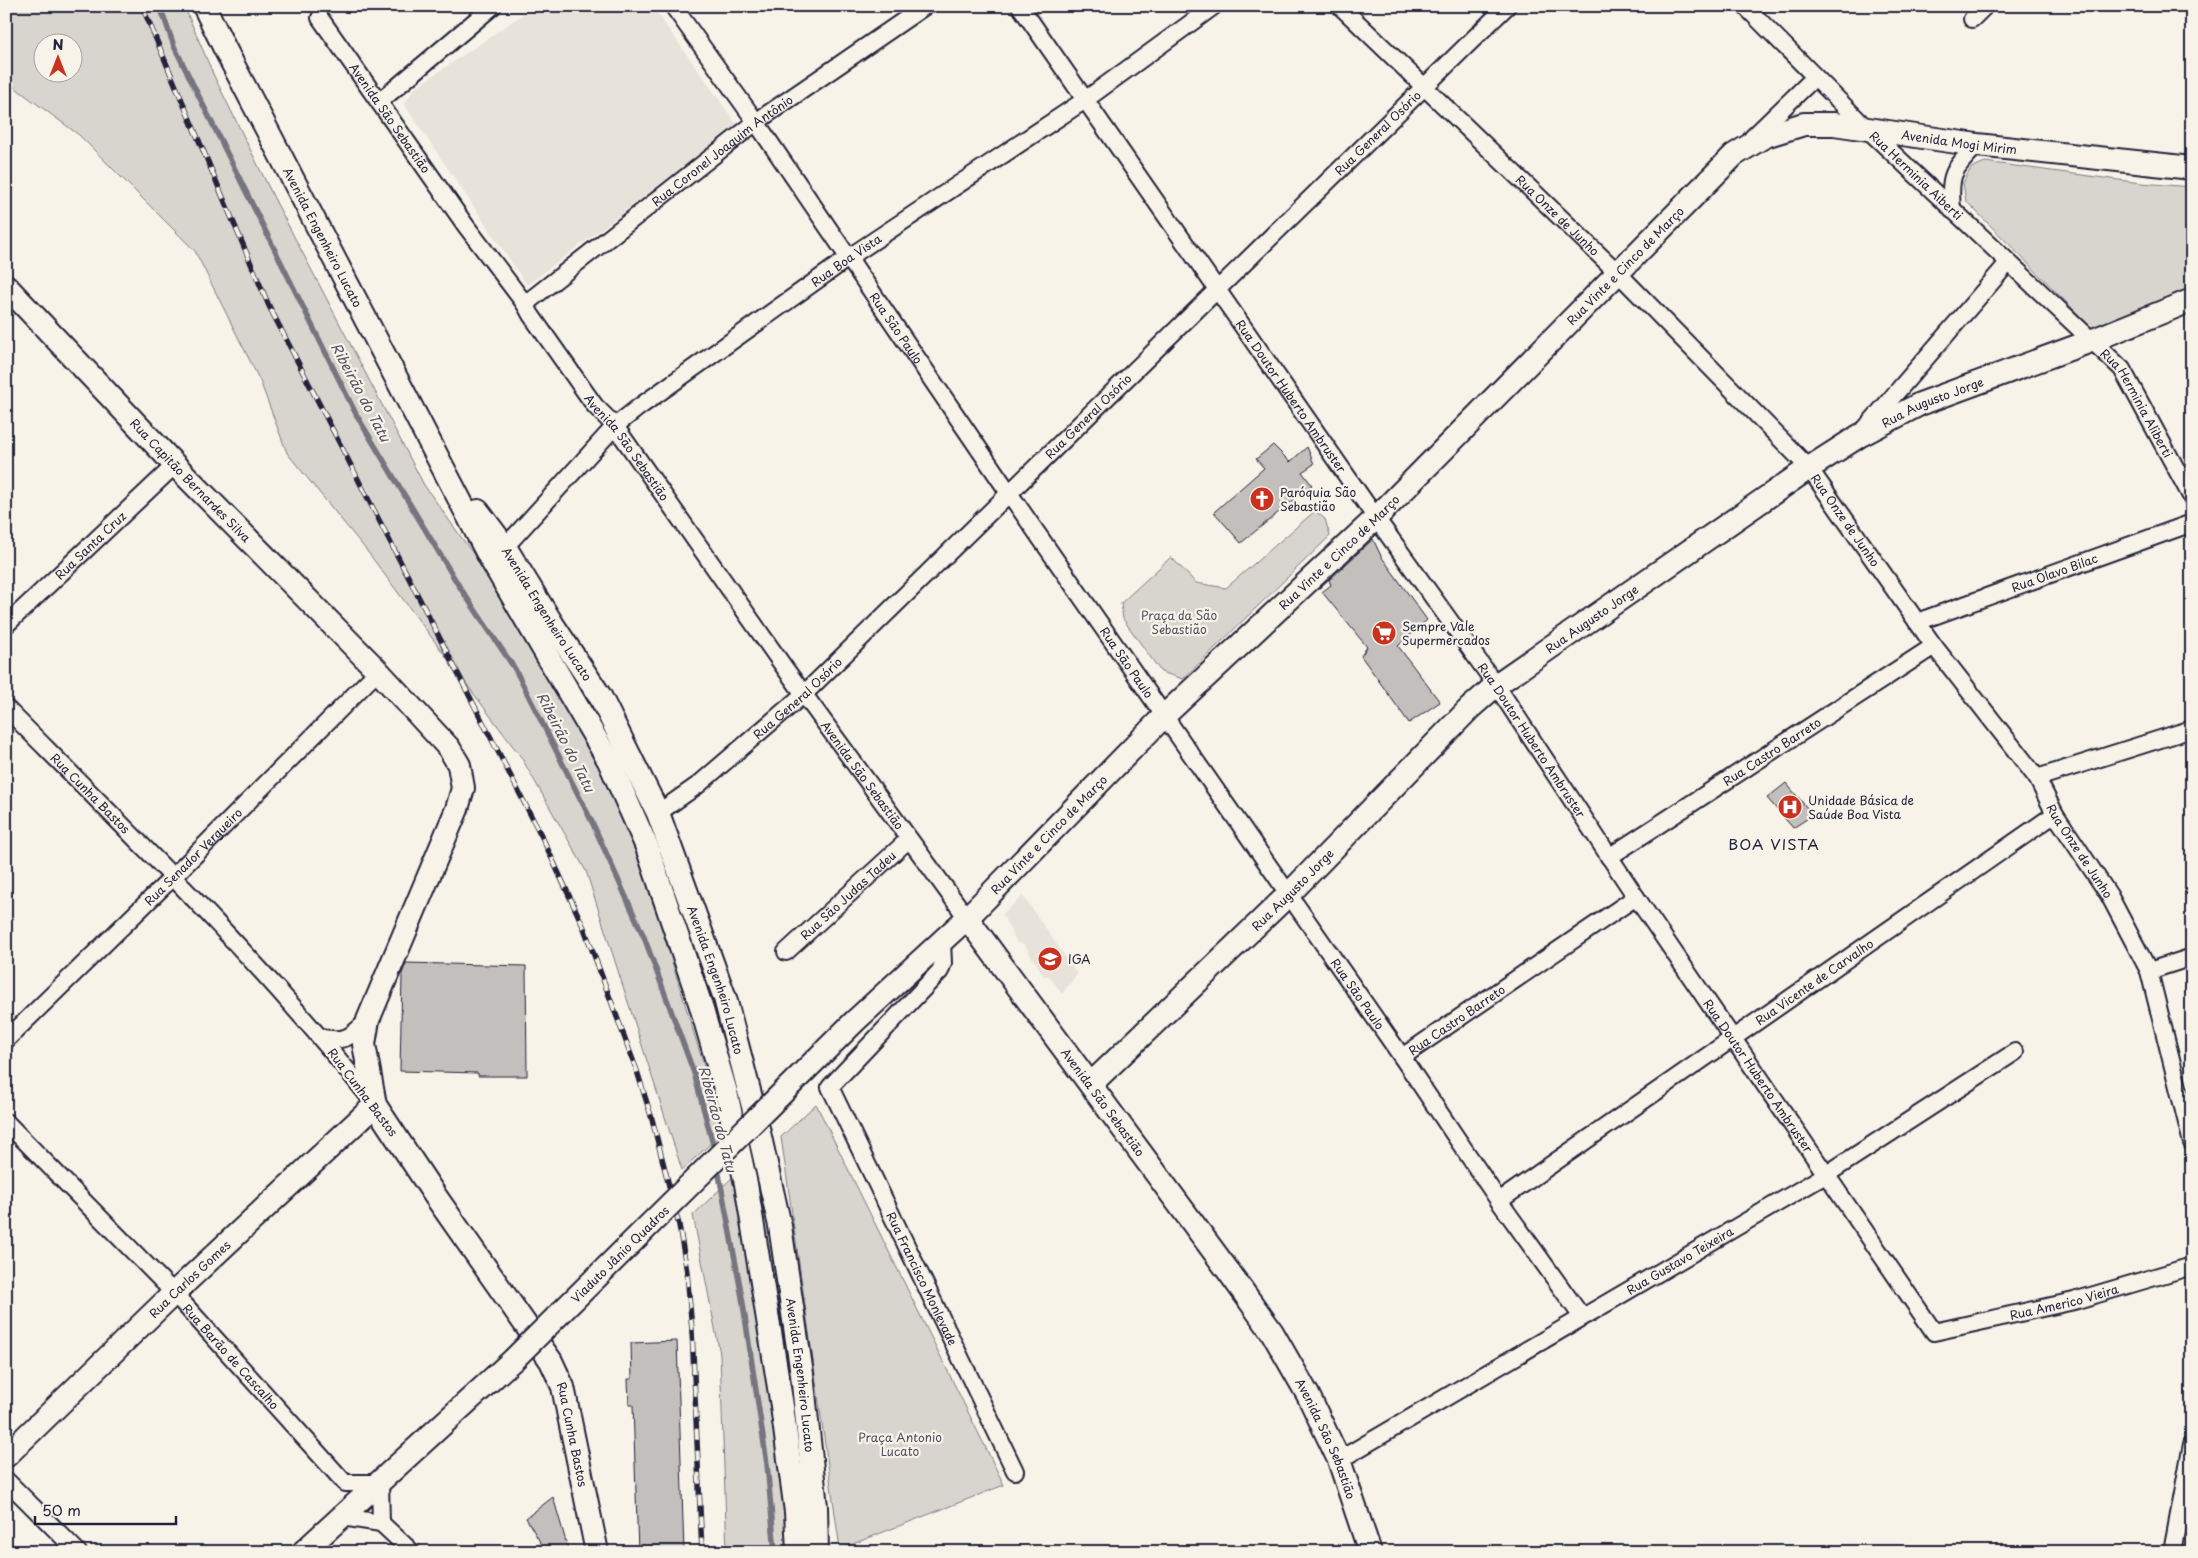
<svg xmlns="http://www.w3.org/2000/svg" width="2198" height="1558" font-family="'Playpen Sans',sans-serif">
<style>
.built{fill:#e7e3db}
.green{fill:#d8d5cf;stroke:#7d7c85;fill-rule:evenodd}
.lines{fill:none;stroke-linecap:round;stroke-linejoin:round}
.stream{stroke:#76747f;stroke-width:5.5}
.building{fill:#c2bfbd;stroke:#22223b}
.street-casing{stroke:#22223b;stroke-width:20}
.secondary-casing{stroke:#22223b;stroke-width:26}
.street{stroke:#f7f3e8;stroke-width:16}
.secondary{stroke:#f7f3e8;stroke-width:22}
.rail-casing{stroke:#22223b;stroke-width:5.5}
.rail{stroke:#f7f3e8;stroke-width:4;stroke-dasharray:11;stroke-linecap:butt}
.secondary-bridge-casing{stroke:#22223b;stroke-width:26;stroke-linecap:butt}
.secondary-bridge{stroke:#f7f3e8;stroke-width:22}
.labels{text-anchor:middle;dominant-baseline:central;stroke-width:4.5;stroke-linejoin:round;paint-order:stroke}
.street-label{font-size:12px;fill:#22223b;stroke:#f7f3e8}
.poi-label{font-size:12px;fill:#22223b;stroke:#f7f3e8;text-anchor:start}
.park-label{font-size:12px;fill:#504f60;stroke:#f7f3e8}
.water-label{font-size:14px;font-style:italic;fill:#535263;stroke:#f7f3e8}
.quarter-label{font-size:15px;letter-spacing:1px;fill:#22223b;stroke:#f7f3e8}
</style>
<rect width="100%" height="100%" fill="#f7f3e8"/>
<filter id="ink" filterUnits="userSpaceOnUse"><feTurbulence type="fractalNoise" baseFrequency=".02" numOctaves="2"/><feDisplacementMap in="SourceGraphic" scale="10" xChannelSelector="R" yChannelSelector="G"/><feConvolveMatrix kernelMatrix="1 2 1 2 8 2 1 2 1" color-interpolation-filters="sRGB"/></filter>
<g filter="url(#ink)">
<path class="built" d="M 535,6 L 652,6 L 738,126 L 527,285 L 404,104 L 415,88 Z
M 1023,896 L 1077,974 L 1062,994 L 1049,976 L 1044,976 L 1024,944 L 1017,943 L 1002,914 Z"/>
<path class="green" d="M 6,6 L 184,6 L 214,76 L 276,202 L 424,485 L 496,586 L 564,701 L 610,787 L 649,887 L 724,1131 L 682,1170 L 586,871 L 521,757 L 367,551 L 287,453 L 260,381 L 195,251 L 79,135 L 6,81 ZM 42,42 L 72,42 L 72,72 L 42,72 Z
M 1985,162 L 2141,183 L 2192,187 L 2192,297 L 2112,330 L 2091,327 L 1966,201 L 1963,183 L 1971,168 Z
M 1315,511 L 1325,519 L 1330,536 L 1183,679 L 1161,672 L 1123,619 L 1121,603 L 1171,557 L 1196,583 L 1226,588 Z
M 816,1104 L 1004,1485 L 840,1549 L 781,1137 Z
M 736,1174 L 761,1314 L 791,1552 L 727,1552 L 720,1354 L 693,1215 Z"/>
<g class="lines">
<path class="stream" d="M 160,6 L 174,46 L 357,416 L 459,586 L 515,669 L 593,824 L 644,937 L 694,1073 L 715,1152
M 717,1164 L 742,1297 L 767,1464 L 775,1552"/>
</g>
<path class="building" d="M 1273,445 L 1290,462 L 1307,447 L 1314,464 L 1302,472 L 1312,485 L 1241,543 L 1214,512 L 1264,468 L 1256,459 Z
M 1373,539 L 1381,556 L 1427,620 L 1398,646 L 1440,702 L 1409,723 L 1361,656 L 1367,647 L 1322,592 L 1331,585 L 1329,580 Z
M 1786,783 L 1813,815 L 1793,828 L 1767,798 Z
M 406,963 L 526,966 L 527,1076 L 478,1076 L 478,1073 L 400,1071 L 402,974 Z
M 677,1341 L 684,1552 L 638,1552 L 633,1405 L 629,1405 L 628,1379 L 632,1379 L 631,1343 Z
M 553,1497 L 569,1552 L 546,1552 L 526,1518 Z"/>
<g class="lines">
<defs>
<g id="street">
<path id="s1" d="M 673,6 L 756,122 L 1009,493 L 1402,1057 L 1499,1201 L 1582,1317"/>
<path id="s2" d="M 1020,6 L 1376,518 L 1496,685 L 1636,897 L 1934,1332 L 2074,1301 L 2192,1266"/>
<path id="s3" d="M 1340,6 L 1617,272 L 1809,468 L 1934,646 L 2037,778 L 2055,814 L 2109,895 L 2149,971 L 2192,1143"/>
<path id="s4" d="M 1745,6 L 1865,127 L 2122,369 L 2192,498"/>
<path id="s5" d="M 320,18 L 466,226 L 525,304 L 531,315 L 595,406 L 615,426 L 784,667 L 967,918"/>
<path d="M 1972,19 L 1985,6"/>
<path d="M 379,102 L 493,6"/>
<path d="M 1752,138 L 1815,77"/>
<path d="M 1952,210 C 1949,174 1952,171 1977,145"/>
<path id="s6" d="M 525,304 L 756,122 L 925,6"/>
<path d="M 1864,430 L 2008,263"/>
<path id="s7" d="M 505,547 L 615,426 L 639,407 L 848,258 L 1085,100 L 1214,6"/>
<path id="s8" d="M 1917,622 L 2192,523"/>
<path id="s9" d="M 6,625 L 175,465"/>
<path id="s10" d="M 6,708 C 133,836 262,962 374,1103"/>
<path d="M 2037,778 L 2192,729"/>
<path id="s11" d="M 658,813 L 698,785 L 804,694 L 1507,6"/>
<path id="s12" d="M 1609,857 L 1934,646"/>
<path id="s13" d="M 942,942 L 943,963 L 940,971 L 830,1087 L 1015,1471"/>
<path id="s14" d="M 786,952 L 909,839"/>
<path d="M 2149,971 L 2192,957"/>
<path d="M 322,1038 C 347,1042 350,1037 368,1020"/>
<path id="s15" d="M 6,1040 L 174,876 L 378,671"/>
<path id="s16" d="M 1402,1057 L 1636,897"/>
<path id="s17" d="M 6,1122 L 174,1293 L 345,1483 L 380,1483 L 381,1523"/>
<path id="s18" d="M 1499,1201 L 2055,814"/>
<path id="s19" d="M 1339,1460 L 1827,1174 L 2015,1052"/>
<path d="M 6,1480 L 78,1552"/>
<path d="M 342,1517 L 381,1523"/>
<path d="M 381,1523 L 412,1552"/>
<path d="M 2172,1552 L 2192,1444"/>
</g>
<g id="secondary">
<path id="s20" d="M 204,6 L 225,49 L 490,558 L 609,761 L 647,847 L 700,1003 L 726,1092 L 746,1184 L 782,1406 L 796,1512 L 798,1552"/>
<path id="s21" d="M 6,286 L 175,465 L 378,671 L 449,748 L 459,765 L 463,788 L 457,809 L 368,1020 L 364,1044 L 375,1105 L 436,1197 L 551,1361 L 563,1387 L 597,1552"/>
<path id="s22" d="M 478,511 L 505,547 L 553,625 L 600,696 L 658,813 L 725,998 L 753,1106 L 780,1226 L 802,1374 L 816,1507 L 817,1552"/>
<path id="s23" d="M 967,918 L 1229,1272 L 1272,1332 L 1308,1395 L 1339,1460 L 1370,1552"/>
<path id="s24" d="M 855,1021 L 967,918 L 1165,715 L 1376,518 L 1734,155 L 1765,136 L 1804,124 L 1834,124 L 1977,145 L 2192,168"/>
<path id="s25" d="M 1091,1084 L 1289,894 L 1470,708 L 1496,685 L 1809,468 L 1859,436 L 1920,404 L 2091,341 L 2192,300"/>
<path id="s26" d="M 6,1456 L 174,1293 L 375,1105"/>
<path d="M 303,1552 L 514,1359"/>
</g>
</defs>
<use href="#street" class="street-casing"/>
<use href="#secondary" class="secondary-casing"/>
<use href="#street" class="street"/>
<use href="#secondary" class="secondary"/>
<defs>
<path id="rail" d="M 142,6 L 269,306 L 543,839 L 584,928 L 637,1071 L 652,1119 L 679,1225 L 687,1272 L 692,1330 L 702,1552"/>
</defs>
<use href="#rail" class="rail-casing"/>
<use href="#rail" class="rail"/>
<defs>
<g id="secondary-bridge">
<path id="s27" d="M 514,1359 L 855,1021"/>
</g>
</defs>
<use href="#secondary-bridge" class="secondary-bridge-casing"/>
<use href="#secondary-bridge" class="secondary-bridge"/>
</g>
</g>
<defs>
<symbol id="church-disc" viewBox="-11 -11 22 22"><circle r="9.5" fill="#c8321e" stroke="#f7f3e8"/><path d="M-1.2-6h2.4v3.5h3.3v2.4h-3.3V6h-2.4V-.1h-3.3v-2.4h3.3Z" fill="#fff"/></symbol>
<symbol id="supermarket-disc" viewBox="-11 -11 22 22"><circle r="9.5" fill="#c8321e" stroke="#f7f3e8"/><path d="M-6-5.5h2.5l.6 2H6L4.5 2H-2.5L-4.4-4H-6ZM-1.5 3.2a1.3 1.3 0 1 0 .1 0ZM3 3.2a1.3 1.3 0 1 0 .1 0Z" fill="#fff"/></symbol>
<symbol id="hospital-disc" viewBox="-11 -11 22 22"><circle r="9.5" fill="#c8321e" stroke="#f7f3e8"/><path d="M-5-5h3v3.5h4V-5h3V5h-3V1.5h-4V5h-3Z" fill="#fff"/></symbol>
<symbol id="university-disc" viewBox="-11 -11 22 22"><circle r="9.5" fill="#c8321e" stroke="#f7f3e8"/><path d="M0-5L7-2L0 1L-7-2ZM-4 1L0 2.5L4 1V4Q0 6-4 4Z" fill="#fff"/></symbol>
</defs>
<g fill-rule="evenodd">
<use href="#church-disc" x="1248" y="485" width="28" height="28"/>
<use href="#supermarket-disc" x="1370" y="619" width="28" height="28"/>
<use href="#hospital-disc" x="1776" y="793" width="28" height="28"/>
<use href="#university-disc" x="1036" y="945" width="28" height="28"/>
</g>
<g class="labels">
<g class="street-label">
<text stroke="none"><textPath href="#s5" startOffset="122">Avenida São Sebastião</textPath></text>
<text stroke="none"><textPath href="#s11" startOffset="991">Rua General Osório</textPath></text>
<text stroke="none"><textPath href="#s24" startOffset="1468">Avenida Mogi Mirim</textPath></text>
<text stroke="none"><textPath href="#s6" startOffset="250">Rua Coronel Joaquim Antônio</textPath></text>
<text stroke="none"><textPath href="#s4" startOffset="241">Rua Herminia Aiberti</textPath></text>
<text stroke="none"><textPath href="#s3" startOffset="302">Rua Onze de Junho</textPath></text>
<text stroke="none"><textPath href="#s20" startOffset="260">Avenida Engenheiro Lucato</textPath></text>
<text stroke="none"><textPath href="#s7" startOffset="448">Rua Boa Vista</textPath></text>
<text stroke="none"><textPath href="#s24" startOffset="1079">Rua Vinte e Cinco de Março</textPath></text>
<text stroke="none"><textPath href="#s1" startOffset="392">Rua São Paulo</textPath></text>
<text stroke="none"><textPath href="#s2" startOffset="475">Rua Doutor Huberto Ambruster</textPath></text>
<text stroke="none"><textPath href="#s25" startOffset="1090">Rua Augusto Jorge</textPath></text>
<text stroke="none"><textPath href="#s4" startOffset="560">Rua Herminia Aliberti</textPath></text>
<text stroke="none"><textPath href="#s11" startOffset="586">Rua General Osório</textPath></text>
<text stroke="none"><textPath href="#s5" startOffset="528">Avenida São Sebastião</textPath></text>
<text stroke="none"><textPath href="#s21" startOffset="268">Rua Capitão Bernardes Silva</textPath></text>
<text stroke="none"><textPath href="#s3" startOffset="722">Rua Onze de Junho</textPath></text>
<text stroke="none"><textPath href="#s9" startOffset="116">Rua Santa Cruz</textPath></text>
<text stroke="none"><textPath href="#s24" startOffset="674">Rua Vinte e Cinco de Março</textPath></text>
<text stroke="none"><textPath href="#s8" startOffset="146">Rua Olavo Bilac</textPath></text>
<text stroke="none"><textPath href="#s22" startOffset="124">Avenida Engenheiro Lucato</textPath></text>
<text stroke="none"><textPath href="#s25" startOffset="685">Rua Augusto Jorge</textPath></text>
<text stroke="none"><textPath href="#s1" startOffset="798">Rua São Paulo</textPath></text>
<text stroke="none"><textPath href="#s11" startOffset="181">Rua General Osório</textPath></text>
<text stroke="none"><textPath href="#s2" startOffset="895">Rua Doutor Huberto Ambruster</textPath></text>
<text stroke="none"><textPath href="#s12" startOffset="194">Rua Castro Barreto</textPath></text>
<text stroke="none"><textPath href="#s5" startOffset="932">Avenida São Sebastião</textPath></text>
<text stroke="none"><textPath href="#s10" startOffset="120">Rua Cunha Bastos</textPath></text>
<text stroke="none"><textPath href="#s24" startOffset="269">Rua Vinte e Cinco de Março</textPath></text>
<text stroke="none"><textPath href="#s3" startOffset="1128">Rua Onze de Junho</textPath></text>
<text stroke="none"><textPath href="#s15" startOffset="262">Rua Senador Vergueiro</textPath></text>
<text stroke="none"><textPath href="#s25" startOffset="280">Rua Augusto Jorge</textPath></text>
<text stroke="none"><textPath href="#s14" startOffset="84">Rua São Judas Tadeu</textPath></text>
<text stroke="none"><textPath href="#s22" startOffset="529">Avenida Engenheiro Lucato</textPath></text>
<text stroke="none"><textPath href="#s18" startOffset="384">Rua Vicente de Carvalho</textPath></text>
<text stroke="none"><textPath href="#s1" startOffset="1202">Rua São Paulo</textPath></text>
<text stroke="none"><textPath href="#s16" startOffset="66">Rua Castro Barreto</textPath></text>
<text stroke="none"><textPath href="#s2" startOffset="1300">Rua Doutor Huberto Ambruster</textPath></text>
<text transform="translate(363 1092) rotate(53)">Rua Cunha Bastos</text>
<text stroke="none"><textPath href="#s23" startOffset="229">Avenida São Sebastião</textPath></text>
<text stroke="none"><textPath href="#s27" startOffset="149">Viaduto Jânio Quadros</textPath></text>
<text stroke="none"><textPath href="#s19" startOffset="395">Rua Gustavo Teixeira</textPath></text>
<text stroke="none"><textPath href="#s26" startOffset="255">Rua Carlos Gomes</textPath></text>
<text stroke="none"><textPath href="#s13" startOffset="402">Rua Francisco Monlevade</textPath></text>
<text stroke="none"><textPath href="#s2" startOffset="1744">Rua Americo Vieira</textPath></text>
<text stroke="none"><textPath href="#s17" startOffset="325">Rua Barão de Cascalho</textPath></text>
<text stroke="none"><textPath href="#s22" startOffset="934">Avenida Engenheiro Lucato</textPath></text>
<text stroke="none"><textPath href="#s21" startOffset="1408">Rua Cunha Bastos</textPath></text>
<text stroke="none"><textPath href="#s23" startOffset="634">Avenida São Sebastião</textPath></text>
</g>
<g class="poi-label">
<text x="1280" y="492">Paróquia São<tspan x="1280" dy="14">Sebastião</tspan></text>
<text x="1402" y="626">Sempre Vale<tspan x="1402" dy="14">Supermercados</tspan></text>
<text x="1808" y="800">Unidade Básica de<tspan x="1808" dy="14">Saúde Boa Vista</tspan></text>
<text x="1068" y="959">IGA</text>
</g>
<g class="park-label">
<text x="1179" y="615">Praça da São<tspan x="1179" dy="14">Sebastião</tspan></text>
<text x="900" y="1437">Praça Antonio<tspan x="900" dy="14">Lucato</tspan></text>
</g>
<g class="water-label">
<text transform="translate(361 392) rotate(62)">Ribeirão do Tatu</text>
<text transform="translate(566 742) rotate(63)">Ribeirão do Tatu</text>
<text transform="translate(718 1119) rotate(75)">Ribeirão do Tatu</text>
</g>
<g class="quarter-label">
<text x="1774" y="843">BOA VISTA</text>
</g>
</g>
<rect width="2198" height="1558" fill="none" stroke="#f7f3e8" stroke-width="25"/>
<rect x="12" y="12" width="2173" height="1533" fill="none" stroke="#22223b" stroke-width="2" filter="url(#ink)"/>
<g transform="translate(58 58)"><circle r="24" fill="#f7f3e8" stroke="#a29fa3"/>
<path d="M0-4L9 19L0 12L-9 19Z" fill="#c8321e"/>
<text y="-8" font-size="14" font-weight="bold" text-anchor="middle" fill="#22223b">N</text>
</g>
<path d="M35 1516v8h141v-8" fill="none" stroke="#22223b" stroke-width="2.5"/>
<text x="42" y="1516" font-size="15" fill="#22223b" stroke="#f7f3e8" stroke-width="4" paint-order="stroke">50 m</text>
</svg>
